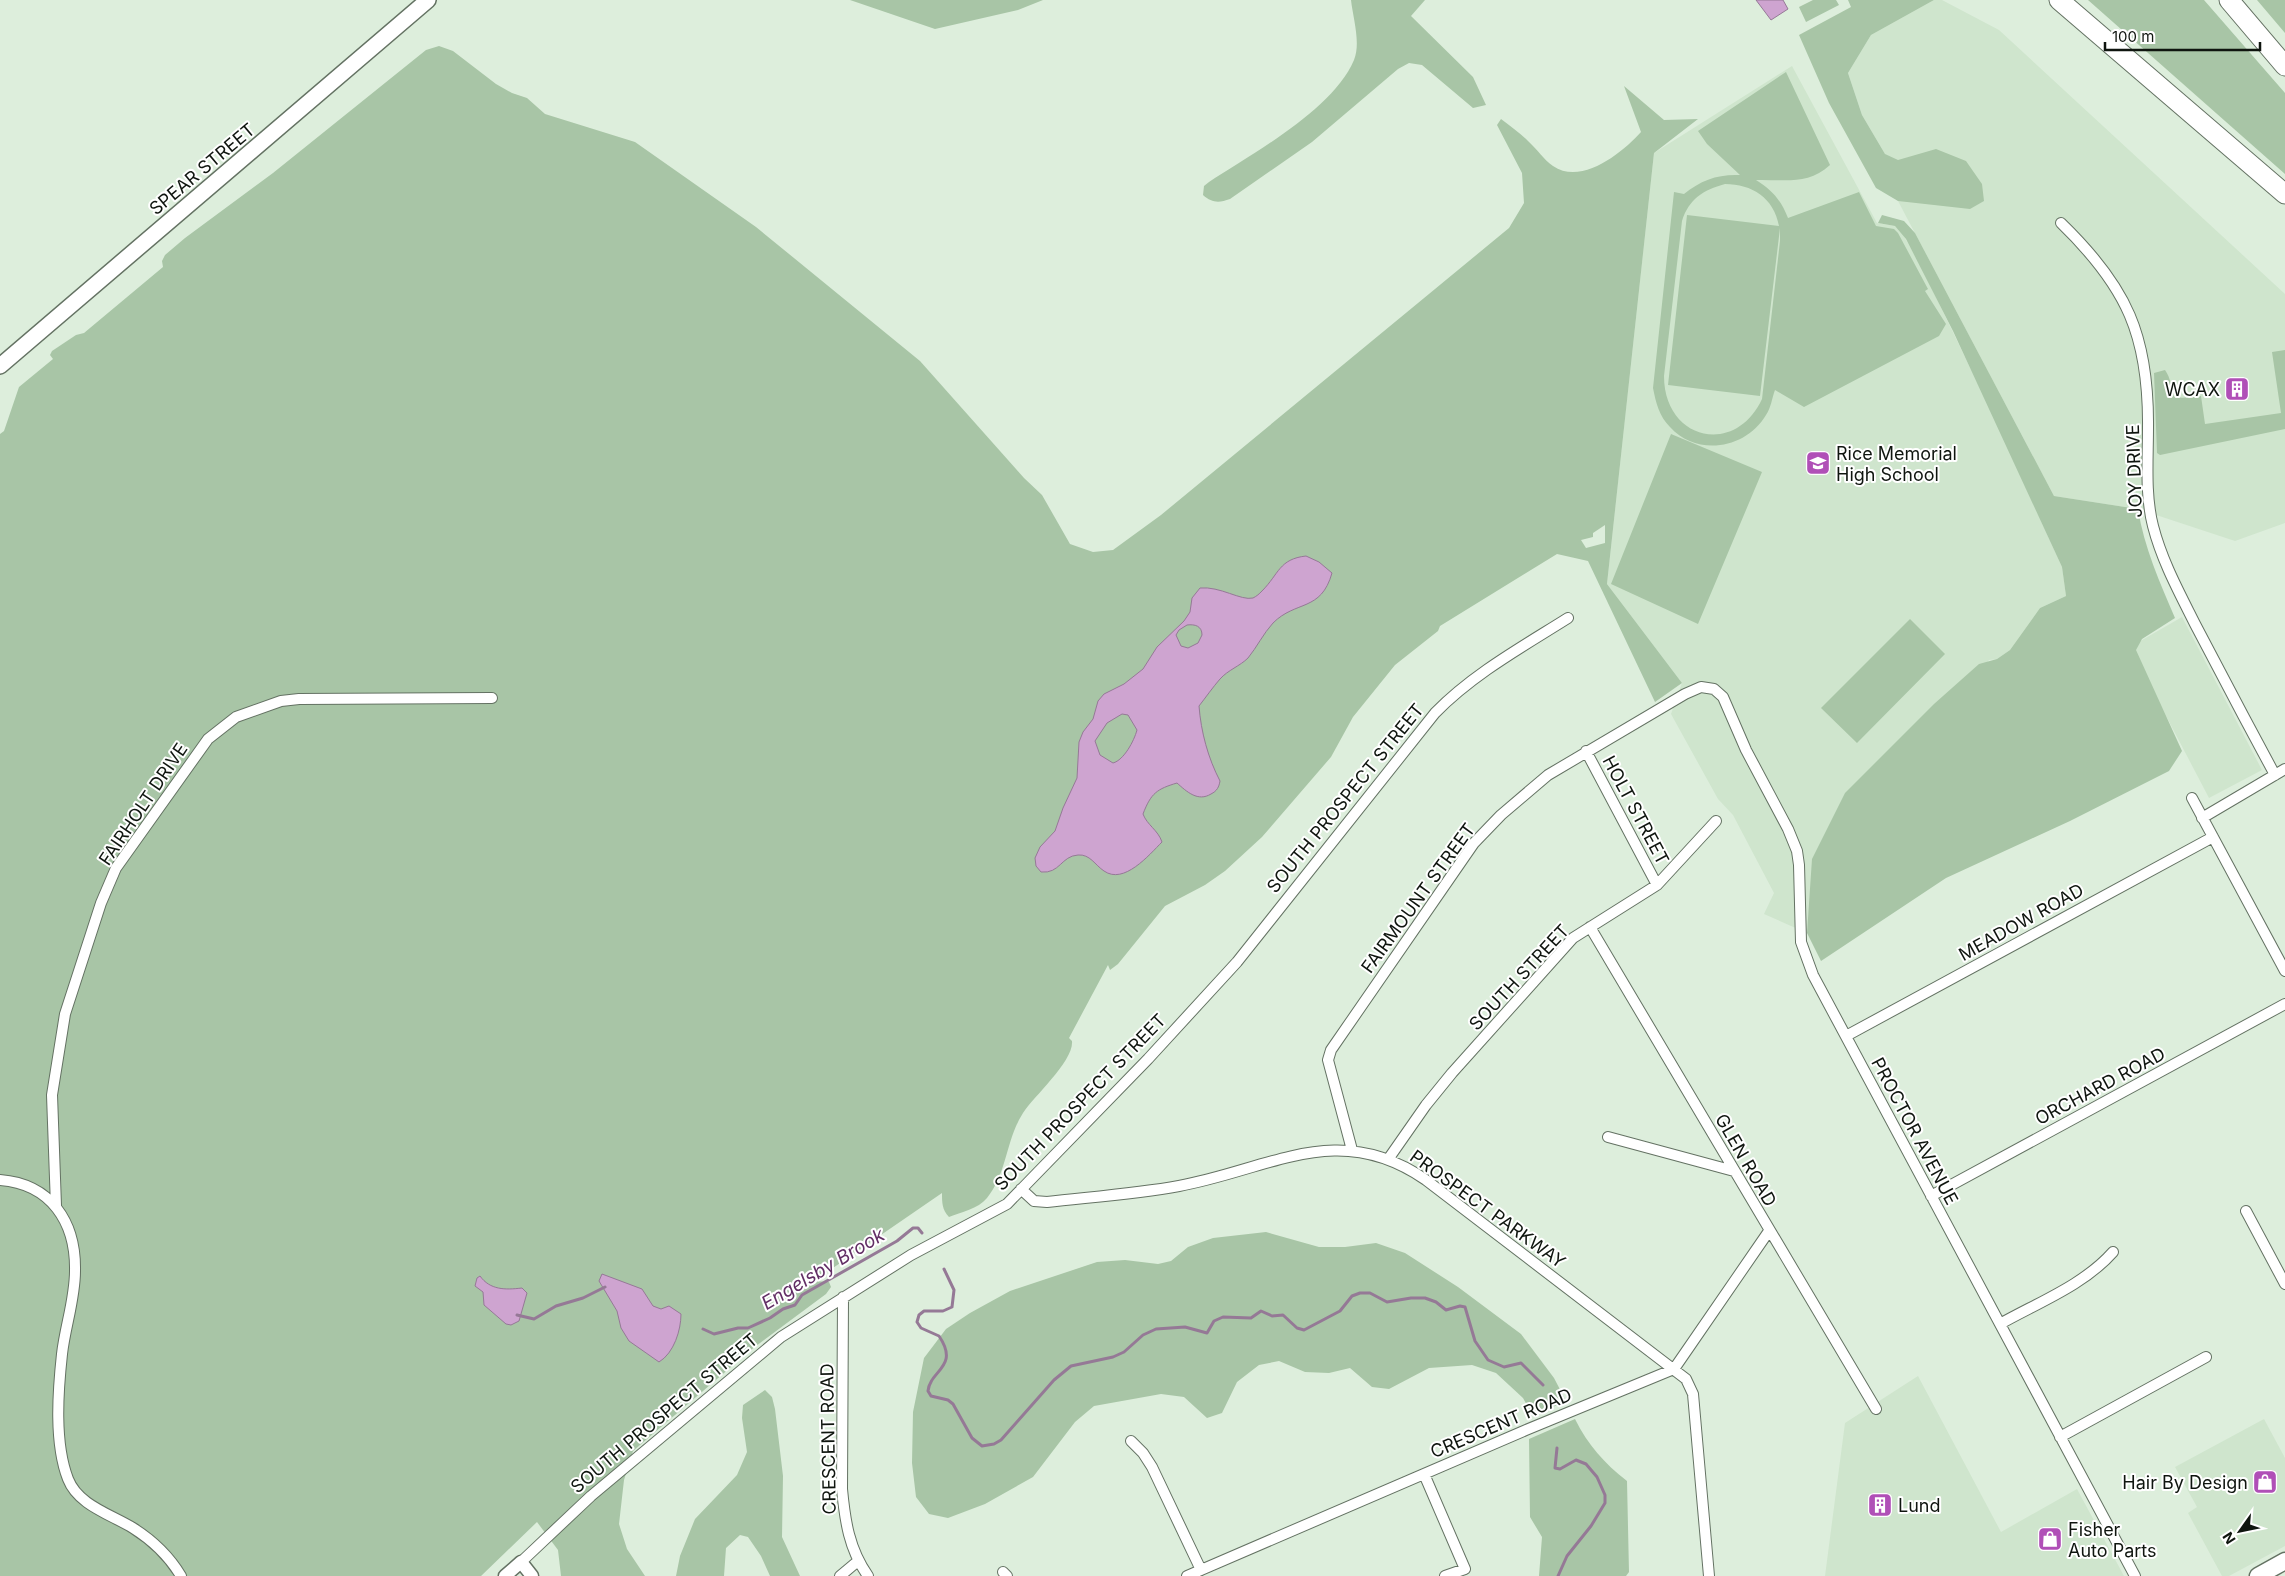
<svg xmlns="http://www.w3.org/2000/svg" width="2285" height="1576" font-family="Inter,sans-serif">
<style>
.built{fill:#cfe5cd}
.green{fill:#a8c5a6;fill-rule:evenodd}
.water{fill:#cea4d0;stroke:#957996;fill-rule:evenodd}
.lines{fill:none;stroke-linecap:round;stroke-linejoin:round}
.stream{stroke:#957996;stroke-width:3}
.minor-casing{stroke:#647263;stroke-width:12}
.tertiary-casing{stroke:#647263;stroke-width:15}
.secondary-casing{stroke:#647263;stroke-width:18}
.primary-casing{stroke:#647263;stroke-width:19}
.motorway-casing{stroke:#647263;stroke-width:21}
.minor{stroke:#fff;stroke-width:10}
.tertiary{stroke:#fff;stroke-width:12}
.secondary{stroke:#fff;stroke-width:15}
.primary{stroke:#fff;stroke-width:16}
.motorway{stroke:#fff;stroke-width:19}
.labels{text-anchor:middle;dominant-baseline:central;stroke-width:4;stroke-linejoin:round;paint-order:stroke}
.street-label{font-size:18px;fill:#0f150f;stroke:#fff}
.poi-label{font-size:18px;fill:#0f150f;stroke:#fff;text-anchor:start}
.water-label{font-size:19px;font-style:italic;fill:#622e65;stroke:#fff}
</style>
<rect width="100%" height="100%" fill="#ddeedc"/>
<path class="built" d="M 1934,0 L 1942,0 L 1999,30 L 2285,294 L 2285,523 L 2235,541 L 2138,509 L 2054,496 L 1898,201 L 1885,154 L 1862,115 L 1848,73 L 1871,35 Z
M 1792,66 L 1877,223 L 1895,226 L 1901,231 L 1923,270 L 1989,407 L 2062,567 L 2066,596 L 2040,608 L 2010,650 L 1997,659 L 1989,660 L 1810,901 L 1807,933 L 1764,914 L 1774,893 L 1733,815 L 1718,799 L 1671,714 L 1682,683 L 1607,584 L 1654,153 Z
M 2182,617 L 2262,770 L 2209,798 L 2130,647 Z
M 1918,1376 L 2001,1532 L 2077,1489 L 2124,1576 L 1825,1576 L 1845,1423 Z
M 2264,1419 L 2285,1458 L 2285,1546 L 2229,1576 L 2222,1576 L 2188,1513 L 2197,1507 L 2175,1467 Z"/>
<path class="green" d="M 850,0 L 1043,0 L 1018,10 L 935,29 Z
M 1351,0 L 1425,0 L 1411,16 L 1473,77 L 1486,105 L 1473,108 L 1422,65 L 1409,63 L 1398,69 L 1312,142 L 1230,199 C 1219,203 1212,203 1203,195 L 1204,186 L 1209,182 C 1253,153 1333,110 1354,60 C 1361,43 1353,18 1351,0 Z
M 1813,0 L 1836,0 L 1839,5 L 1806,22 L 1799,7 Z
M 1848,0 L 1934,0 L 1871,35 L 1848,73 L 1862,115 L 1885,154 L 1898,160 L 1936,149 L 1966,161 L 1982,184 L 1984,201 L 1970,209 L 1898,201 L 1876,188 L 1829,103 L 1799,35 L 1851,7 Z
M 2088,0 L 2204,0 L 2285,93 L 2285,174 Z
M 2257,0 L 2285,0 L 2285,33 Z
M 439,46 L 453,51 L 496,84 L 512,93 L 527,98 L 545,114 L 635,142 L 756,227 L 920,361 L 1024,478 L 1042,495 L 1070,544 L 1093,552 L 1113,550 L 1161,515 L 1509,228 L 1524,203 L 1522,173 L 1497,125 L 1501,119 C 1510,126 1520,133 1528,141 C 1537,149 1544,160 1553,166 C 1582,186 1623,152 1641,132 L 1624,86 L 1664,120 L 1698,119 L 1654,153 L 1607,584 L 1682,683 L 1655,702 L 1588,561 L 1557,554 L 1440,626 L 1438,631 L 1395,665 L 1353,717 L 1331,757 L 1262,837 L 1225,871 L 1205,885 L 1165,906 L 1118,964 L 1110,970 L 1108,965 L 1069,1038 L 1072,1041 C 1074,1061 1034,1096 1023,1113 C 1006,1139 1007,1174 987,1198 C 978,1209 961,1212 949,1217 C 942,1210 942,1202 942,1193 L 814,1281 L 829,1282 L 831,1287 L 826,1294 L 752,1349 L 633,1451 L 624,1480 L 619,1524 L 627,1549 L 645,1576 L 561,1576 L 558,1550 L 537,1522 L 481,1576 L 0,1576 L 0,434 L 4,431 L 19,387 L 53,359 L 50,355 L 52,351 L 76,335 L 84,333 L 163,267 L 162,261 L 165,255 L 185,238 L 273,173 L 426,50 ZM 1605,525 L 1605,543 L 1586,548 L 1581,540 L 1593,537 L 1593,533 Z
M 1786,72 L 1830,165 C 1807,186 1783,179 1756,180 C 1772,190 1781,200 1788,218 L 1859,192 L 1876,226 L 1894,229 L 1898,233 L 1928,289 L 1925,291 L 1946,324 L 1939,336 L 1804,407 L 1775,390 C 1772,398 1771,408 1766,415 C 1746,449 1697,457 1670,427 C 1659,416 1656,403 1653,388 L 1674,192 L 1684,194 C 1701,180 1718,174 1740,175 L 1707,144 L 1698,131 ZM 1725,184 C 1752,184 1774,198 1779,226 L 1687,215 L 1668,385 L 1760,396 L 1780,228 L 1780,241 L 1762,399 C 1735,457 1664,440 1664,376 L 1682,221 C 1689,199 1703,190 1725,184 Z
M 1882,215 L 1904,221 L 1915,233 L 2054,496 L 2138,509 C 2144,547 2160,583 2175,618 L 2142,639 L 2136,650 L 2182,751 L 2169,771 L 2070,821 L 1946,878 L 1821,961 L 1807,933 L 1812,859 L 1845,793 L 1934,704 L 1979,664 L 1997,659 L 2010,650 L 2040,608 L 2066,596 L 2062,567 L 1953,331 L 1906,239 L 1895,226 L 1878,223 Z
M 2285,350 L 2285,429 L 2160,455 L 2157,453 L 2154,373 L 2165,370 C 2180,392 2157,402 2201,396 L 2205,424 L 2281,413 L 2272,352 Z
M 1671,434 L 1762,472 L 1698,624 L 1611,584 Z
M 1910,619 L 1945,654 L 1857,743 L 1821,708 Z
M 1266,1232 L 1319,1247 L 1345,1247 L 1376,1243 L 1405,1253 L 1458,1287 L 1521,1334 L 1554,1378 L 1566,1401 L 1533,1416 L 1523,1398 L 1496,1373 L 1472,1365 L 1429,1368 L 1389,1389 L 1372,1387 L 1350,1368 L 1329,1373 L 1305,1372 L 1279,1361 L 1259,1365 L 1237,1382 L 1222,1413 L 1207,1418 L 1184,1397 L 1161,1394 L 1094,1406 L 1075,1422 L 1033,1477 L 985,1504 L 948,1518 L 929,1514 L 916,1497 L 912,1463 L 913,1412 L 924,1358 L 946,1329 L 970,1313 L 1010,1291 L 1097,1262 L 1125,1260 L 1158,1264 L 1171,1261 L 1188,1247 L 1213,1238 Z
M 765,1390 L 772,1397 L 775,1409 L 783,1476 L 782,1537 L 800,1576 L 770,1576 L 761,1556 L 748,1537 L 740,1535 L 726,1548 L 724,1576 L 676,1576 L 680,1556 L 695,1519 L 737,1475 L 747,1452 L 742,1418 L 743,1405 Z
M 1575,1419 C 1588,1445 1604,1463 1627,1481 L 1629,1572 L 1626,1576 L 1539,1576 L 1542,1537 L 1530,1517 L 1529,1439 Z"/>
<path class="water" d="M 1756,0 L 1783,0 L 1788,9 L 1771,20 Z
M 1306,556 L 1319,562 L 1332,573 C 1321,612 1296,600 1273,623 C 1263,634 1257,647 1248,658 C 1240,666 1228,670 1220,679 C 1213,687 1206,697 1199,706 C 1201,732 1208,758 1220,781 C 1219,787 1217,791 1211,794 C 1198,802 1187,792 1177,783 C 1157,789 1151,793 1143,814 C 1147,825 1158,830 1162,842 C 1149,855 1124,885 1104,871 C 1095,865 1090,854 1078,855 C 1061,856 1060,874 1041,872 L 1036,866 L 1035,858 L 1040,847 L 1055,831 L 1063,808 L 1077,778 L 1079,742 L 1083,732 L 1093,719 L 1098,701 L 1104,694 L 1124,684 L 1143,669 L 1157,647 L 1184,621 L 1190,612 L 1192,598 L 1200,588 C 1220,586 1241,601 1253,598 C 1257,596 1259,594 1262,591 C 1279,574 1279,559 1306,556 ZM 1187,625 C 1195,624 1202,626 1202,635 L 1198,643 L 1188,648 L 1181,646 L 1176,635 L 1179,630 ZM 1122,714 L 1128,715 L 1137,730 C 1134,741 1124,760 1113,763 L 1100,755 L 1095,741 L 1107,723 Z
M 602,1274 L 642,1289 L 653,1306 L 661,1309 L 669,1306 L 681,1314 C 681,1330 674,1353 659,1362 L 629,1341 L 621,1328 L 617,1311 L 599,1281 Z
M 480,1276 C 490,1290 505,1290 522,1288 L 527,1293 L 519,1321 L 511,1325 L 506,1324 L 484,1305 L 483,1292 L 475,1286 L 477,1278 Z"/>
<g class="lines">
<path class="stream" d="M 944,1269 L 954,1290 L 952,1307 L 943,1311 L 924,1311 L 919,1315 L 917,1322 L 921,1328 L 939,1336 C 960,1367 930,1370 928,1391 L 931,1396 L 948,1400 L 953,1404 L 972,1438 L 982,1446 L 994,1444 L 1001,1440 L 1054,1380 L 1071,1366 L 1113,1357 L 1124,1352 L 1143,1335 L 1156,1329 L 1185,1327 L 1207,1333 L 1214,1321 L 1223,1317 L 1251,1318 L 1261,1311 L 1272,1316 L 1283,1315 L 1297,1328 L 1304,1330 L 1340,1311 L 1352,1296 L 1360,1293 L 1370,1293 L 1387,1302 L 1411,1298 L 1425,1298 L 1436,1302 L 1446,1310 L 1460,1306 L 1465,1307 L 1475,1341 L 1488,1360 L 1504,1367 L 1521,1363 L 1543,1385
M 517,1315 L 534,1319 L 556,1306 L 583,1298 L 605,1287
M 703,1329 L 714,1334 L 738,1328 L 748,1328 L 770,1318 L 783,1309 L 795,1305 L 802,1295 L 897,1241 L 913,1228 L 918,1228 L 922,1233
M 1557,1448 L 1555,1468 L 1560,1469 L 1576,1460 L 1586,1464 L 1597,1477 L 1605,1495 L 1605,1503 L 1591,1526 L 1567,1556 L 1558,1576"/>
<defs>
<path id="minor" d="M 2061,223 C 2127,287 2149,336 2148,428 C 2148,460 2145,495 2153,526 C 2162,561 2179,592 2195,624 C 2221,674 2248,725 2275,775
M 1586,751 L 1657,885
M 2192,798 L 2285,971
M 2202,818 L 2285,769
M 1590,927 L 1876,1409
M 1846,1036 L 2213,837
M 1608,1137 L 1734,1171
M 1352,1150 L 1328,1060 L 1331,1050 L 1474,843 L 1501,815 L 1548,775 L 1685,694 L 1701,687 L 1714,689 L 1723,697 L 1746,750 L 1788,829 L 1797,851 L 1799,865 L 1801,942 L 1813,975 L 2135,1576
M 1389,1158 L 1426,1105 L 1452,1073 L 1573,938 L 1657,885 L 1716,821
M 0,1180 C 51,1184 76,1222 75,1271 C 75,1299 65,1327 62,1354 C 58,1391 54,1443 68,1479 C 78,1505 110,1514 133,1528 C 152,1540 169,1556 181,1576
M 1021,1189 L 1034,1201 L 1047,1202 C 1091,1197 1135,1194 1179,1186 C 1271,1169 1338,1119 1426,1180 L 1686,1379 L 1693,1394 L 1709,1576
M 1931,1196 L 2285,1004
M 56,1206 L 52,1095 L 65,1014 L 101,903 L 116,868 L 208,739 L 236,717 L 281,701 L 299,699 L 492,698
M 2246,1211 L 2285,1284
M 843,1297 L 842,1489 C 845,1521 849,1549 868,1576
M 2000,1324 C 2037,1303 2084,1285 2113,1252
M 2060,1437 L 2206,1357
M 1131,1441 L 1143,1453 L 1152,1467 L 1201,1570
M 1424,1474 L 1465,1569 L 1445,1576
M 521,1562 L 591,1496 L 781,1337 L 911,1255 L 1007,1204 L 1148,1059 L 1237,962 L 1435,713 C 1473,674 1522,647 1568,618
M 1003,1572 L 1007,1576
M 840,1576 L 858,1561
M 1187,1576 L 1526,1430 L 1674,1369 L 1769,1231"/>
<path id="tertiary" d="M 505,1576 L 521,1562 L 532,1576"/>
<path id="secondary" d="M 0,366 L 428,0"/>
<path id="primary" d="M 2258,1576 L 2285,1561"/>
<path id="motorway" d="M 2059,0 L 2285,194
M 2229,0 L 2285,66"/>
</defs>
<use href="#minor" class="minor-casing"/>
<use href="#tertiary" class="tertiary-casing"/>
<use href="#secondary" class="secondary-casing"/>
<use href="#primary" class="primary-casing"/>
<use href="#motorway" class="motorway-casing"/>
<use href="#minor" class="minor"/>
<use href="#tertiary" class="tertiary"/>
<use href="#secondary" class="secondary"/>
<use href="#primary" class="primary"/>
<use href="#motorway" class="motorway"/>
</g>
<defs>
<symbol id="building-square" viewBox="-11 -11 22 22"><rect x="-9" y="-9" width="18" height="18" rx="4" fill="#b04fb7" stroke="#fff"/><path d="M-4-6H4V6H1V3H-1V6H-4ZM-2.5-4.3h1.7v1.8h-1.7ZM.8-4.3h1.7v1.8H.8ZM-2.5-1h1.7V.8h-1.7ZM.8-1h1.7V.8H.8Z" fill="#fff"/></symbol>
<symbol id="school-square" viewBox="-11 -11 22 22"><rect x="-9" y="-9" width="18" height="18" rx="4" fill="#b04fb7" stroke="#fff"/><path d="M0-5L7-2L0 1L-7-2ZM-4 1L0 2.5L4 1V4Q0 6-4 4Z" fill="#fff"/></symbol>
<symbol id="shop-square" viewBox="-11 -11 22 22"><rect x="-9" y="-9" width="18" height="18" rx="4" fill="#b04fb7" stroke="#fff"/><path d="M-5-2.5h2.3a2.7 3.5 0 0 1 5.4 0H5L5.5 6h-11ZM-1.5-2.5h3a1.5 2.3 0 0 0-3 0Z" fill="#fff"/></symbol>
</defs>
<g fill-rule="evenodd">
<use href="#building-square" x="2223" y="375" width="28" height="28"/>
<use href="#school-square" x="1804" y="449" width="28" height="28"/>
<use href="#shop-square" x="2251" y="1468" width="28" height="28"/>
<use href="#building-square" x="1866" y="1491" width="28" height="28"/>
<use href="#shop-square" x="2036" y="1525" width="28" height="28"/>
</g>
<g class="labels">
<g class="street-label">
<text transform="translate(202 169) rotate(-40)">SPEAR STREET</text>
<text transform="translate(2134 471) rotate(-92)">JOY DRIVE</text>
<text transform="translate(1345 798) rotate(-51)">SOUTH PROSPECT STREET</text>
<text transform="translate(143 804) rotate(-56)">FAIRHOLT DRIVE</text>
<text transform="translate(1636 810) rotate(62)">HOLT STREET</text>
<text transform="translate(1418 898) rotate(-54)">FAIRMOUNT STREET</text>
<text transform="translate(2021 922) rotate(-29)">MEADOW ROAD</text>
<text transform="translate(1519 977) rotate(-47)">SOUTH STREET</text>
<text transform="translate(2100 1086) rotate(-28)">ORCHARD ROAD</text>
<text transform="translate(1080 1102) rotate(-46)">SOUTH PROSPECT STREET</text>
<text transform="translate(1915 1131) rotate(62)">PROCTOR AVENUE</text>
<text transform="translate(1746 1160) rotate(60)">GLEN ROAD</text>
<text transform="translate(1488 1209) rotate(36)">PROSPECT PARKWAY</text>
<text transform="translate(664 1413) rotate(-40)">SOUTH PROSPECT STREET</text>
<text transform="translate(1501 1423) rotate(-23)">CRESCENT ROAD</text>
<text transform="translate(828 1439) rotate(-91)">CRESCENT ROAD</text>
</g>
<g class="poi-label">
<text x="2220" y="389" text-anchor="end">WCAX</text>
<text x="1836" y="453">Rice Memorial<tspan x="1836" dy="21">High School</tspan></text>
<text x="2248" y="1482" text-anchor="end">Hair By Design</text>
<text x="1898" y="1505">Lund</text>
<text x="2068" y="1529">Fisher<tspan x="2068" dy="21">Auto Parts</tspan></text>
</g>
<g class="water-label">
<text transform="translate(823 1269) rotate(-31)">Engelsby Brook</text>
</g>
</g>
<g transform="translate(2240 1531) rotate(237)" stroke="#ffffff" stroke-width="4" paint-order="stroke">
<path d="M0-4L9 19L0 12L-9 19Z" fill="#0f150f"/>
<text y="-8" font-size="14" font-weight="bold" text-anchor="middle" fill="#0f150f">N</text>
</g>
<path d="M2105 42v8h155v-8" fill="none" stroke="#0f150f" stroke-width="2.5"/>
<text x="2112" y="42" font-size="15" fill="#0f150f" stroke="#ffffff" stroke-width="4" paint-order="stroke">100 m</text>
</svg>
